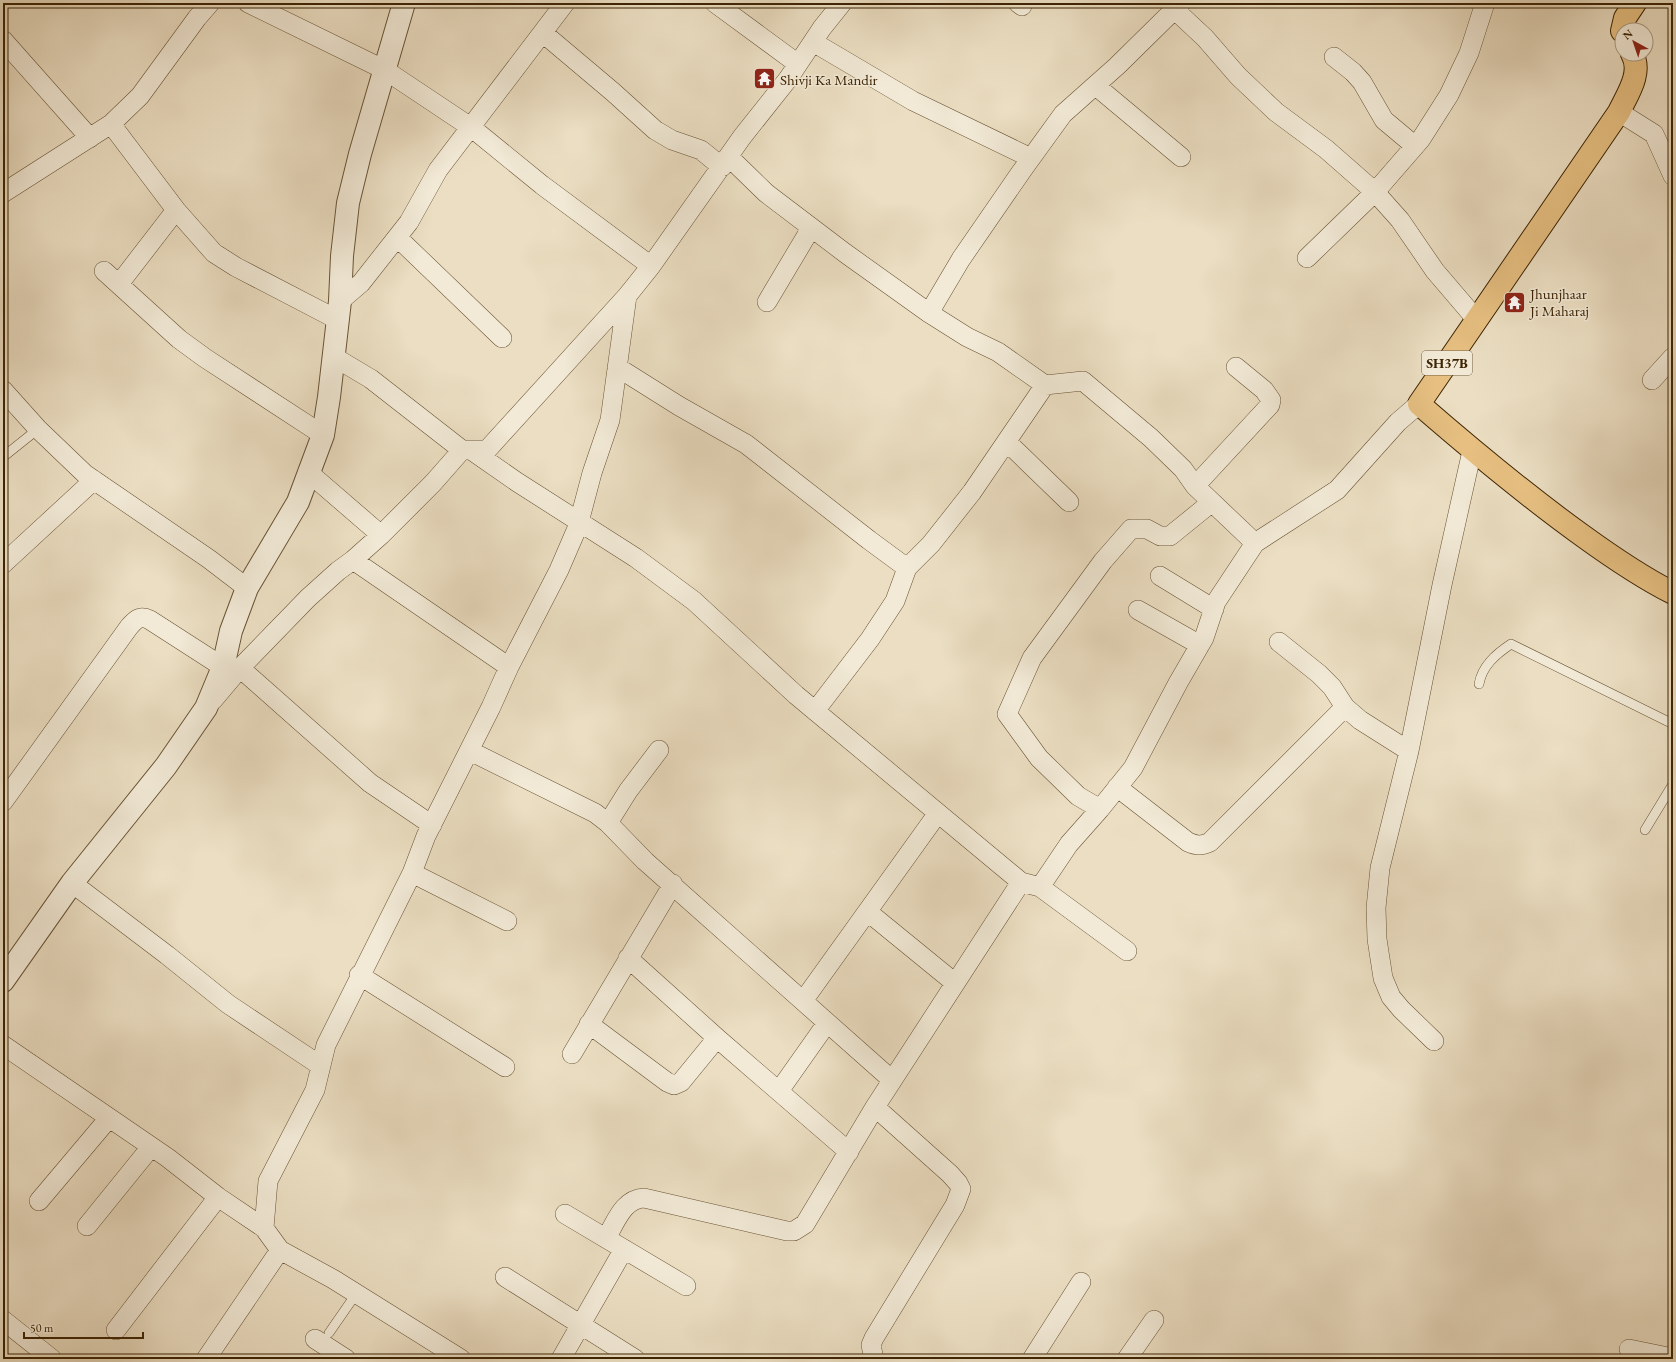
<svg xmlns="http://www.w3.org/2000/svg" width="1676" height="1362" font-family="'EB Garamond',serif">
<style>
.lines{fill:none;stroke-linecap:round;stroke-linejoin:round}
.service-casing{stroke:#685233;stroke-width:10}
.minor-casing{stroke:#685233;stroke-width:20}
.tertiary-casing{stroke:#685233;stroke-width:24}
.primary-casing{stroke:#3d2403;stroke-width:24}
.service{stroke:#f2ead7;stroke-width:9}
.minor{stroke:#f2ead7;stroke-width:19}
.tertiary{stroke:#f2ead7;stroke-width:22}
.primary{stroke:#e6bf81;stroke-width:22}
.labels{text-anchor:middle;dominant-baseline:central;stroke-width:3;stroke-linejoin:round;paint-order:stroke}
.shield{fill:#f2ead7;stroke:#735f43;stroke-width:1}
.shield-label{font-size:14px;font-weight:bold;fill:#3d2403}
.poi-label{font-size:15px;fill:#3d2403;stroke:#f2ead7;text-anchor:start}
</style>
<rect width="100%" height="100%" fill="#ebdec2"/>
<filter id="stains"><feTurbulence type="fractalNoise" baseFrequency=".005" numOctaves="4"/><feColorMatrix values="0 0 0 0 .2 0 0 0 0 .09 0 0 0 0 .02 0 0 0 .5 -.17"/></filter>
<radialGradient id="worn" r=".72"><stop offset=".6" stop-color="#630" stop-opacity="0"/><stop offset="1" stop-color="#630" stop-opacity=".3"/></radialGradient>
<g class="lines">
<defs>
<path id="service" d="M 3,457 L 38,429
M 1479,684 C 1482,666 1496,654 1511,644 L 1673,724
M 1645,830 L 1673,784
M 329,1333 L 356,1294"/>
<path id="minor" d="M 248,3 L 385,70 L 472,128 L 542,185 L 651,266
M 715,3 L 798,64
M 1018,3 L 1022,6
M 1175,10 L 1205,38 L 1238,76 L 1276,112 L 1326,149 L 1375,192 L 1400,220 L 1435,271 L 1476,319
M 543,33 L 613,92 L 655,130 L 672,140 L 701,150 L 722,167
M 3,40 L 90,138
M 813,42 L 913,101 L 1031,158
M 1334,57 L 1353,72 L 1362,82 L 1384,120 L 1415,146
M 1096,86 L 1181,157
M 1619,112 L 1654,134 L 1673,176
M 111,124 L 176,210 L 214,253 L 236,267 L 338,320
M 729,157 L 766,193 L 845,253 L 929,313 L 967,337 L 998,352 L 1045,385 L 1083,381 L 1151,438 L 1183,469 L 1195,486 L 1255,543
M 3,193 L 111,124 L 140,96 L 197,18 L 210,3
M 398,238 L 502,338
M 1307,258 L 1375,192 L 1421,139 L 1449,95 L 1469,53 L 1485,3
M 104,271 L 179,339 L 205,358 L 323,435
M 119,284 L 176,210
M 340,301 L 361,283 L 409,222 L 438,170 L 565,3
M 767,302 L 811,228
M 929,313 L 961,259 L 1021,172 L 1063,114 L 1117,66 L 1181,3
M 617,367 L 679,406 L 746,444 L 869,540 L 907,568
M 1652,380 L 1673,357
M 3,390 L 38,429 L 85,474 L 209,559 L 247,588
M 1007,442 L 1069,502
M 465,450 L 487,450 L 627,296 L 651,266 L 742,137 L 788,79 L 822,28 L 842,3
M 471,450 L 517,482 L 636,558 L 694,601 L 796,695 L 1021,882 L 1040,887 L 1127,951
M 308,472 L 381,535
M 1195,486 L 1270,405 L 1271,400 L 1264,390 L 1236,367
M 353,560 L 509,667
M 3,564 L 94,480
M 1160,576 L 1214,609
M 1138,610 L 1200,645
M 1279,642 L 1319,674 L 1332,687 L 1345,707 L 1360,720 L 1409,751
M 240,668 L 370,783 L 432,825
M 213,700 L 240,668 L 308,598 L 338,571 L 353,560 L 381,535 L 433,483 L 462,450 L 371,379 L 334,357
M 815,711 L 870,639 L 895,601 L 907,568 L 931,544 L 972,492 L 1045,385
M 470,751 L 595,813 L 608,823 L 645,861 L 892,1080
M 1117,787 L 1188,842 C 1197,846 1202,846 1210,842 L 1345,707
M 3,802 L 129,627 C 136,619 140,615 150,620 L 223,667
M 1100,809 L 1078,796 L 1039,758 L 1007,714 L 1032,658 L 1103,561 L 1131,529 L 1147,529 L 1160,536 L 1170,536 L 1212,502
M 608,823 L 628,791 L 659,750
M 412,873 L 507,921
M 72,883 L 167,955 L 228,1004 L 321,1066
M 1040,887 L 1069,844 L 1100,809 L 1133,768 L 1178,683 L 1204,638 L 1216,602 L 1255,543 L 1337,490 L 1398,422 L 1419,404
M 868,912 L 955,983
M 628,958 L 717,1038 L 849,1152
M 359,975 L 505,1067
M 803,1001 L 938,813
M 589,1024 L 667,1082 L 674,1085 L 681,1082 L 717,1038
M 1434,1041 L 1401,1009 L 1391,997 L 1383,978 L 1377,939 L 1376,908 L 1380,868 L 1409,751 L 1442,585 L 1472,451
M 3,1045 L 168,1158 L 218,1197 L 264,1228
M 572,1054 L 673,884
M 779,1091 L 827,1023
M 39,1201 L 109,1118
M 565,1214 L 686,1286
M 87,1226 L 151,1147
M 606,1238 C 616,1222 623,1199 644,1198 L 787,1231 L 794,1231 L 805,1224 L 875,1107 L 1021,882
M 280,1250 L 333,1279 L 461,1359
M 505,1277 L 635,1359
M 3,1320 L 52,1359
M 116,1330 L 218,1197
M 315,1339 L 346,1359
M 1629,1349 L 1673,1358
M 206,1359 L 280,1250 L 264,1228 L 268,1181 L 315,1090 L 326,1045 L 412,873 L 426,836 L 491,707 L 509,667 L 559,570 L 578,526 L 592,473 L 610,420 L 627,296
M 561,1359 L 624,1249
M 874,1359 L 871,1345 L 874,1338 L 955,1205 L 961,1189 L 958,1183 L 950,1174 L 875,1107
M 1032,1359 L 1081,1282
M 1127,1359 L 1154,1320"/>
<path id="tertiary" d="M 3,981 L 72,883 L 166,766 L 206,708 L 223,667 L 231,631 L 247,588 L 298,502 L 323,435 L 329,397 L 340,301 L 342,256 L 348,203 L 360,154 L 404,3"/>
<path id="primary" d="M 1622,31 L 1625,18 L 1635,3
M 1632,54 C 1643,72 1627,95 1619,112 L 1419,404 C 1472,450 1526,495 1583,536 C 1612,557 1641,577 1673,593"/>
</defs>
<use href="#service" class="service-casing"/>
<use href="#minor" class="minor-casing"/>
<use href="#tertiary" class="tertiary-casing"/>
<use href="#primary" class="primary-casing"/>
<use href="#service" class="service"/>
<use href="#minor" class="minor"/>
<use href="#tertiary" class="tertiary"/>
<use href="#primary" class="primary"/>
</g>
<defs>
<symbol id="temple-square" viewBox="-11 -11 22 22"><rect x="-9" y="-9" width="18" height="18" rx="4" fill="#8f2418" stroke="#f2ead7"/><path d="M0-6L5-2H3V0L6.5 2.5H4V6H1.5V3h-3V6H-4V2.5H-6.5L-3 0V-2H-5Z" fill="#fff"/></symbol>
</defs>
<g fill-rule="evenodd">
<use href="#temple-square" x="752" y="66" width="25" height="25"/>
<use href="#temple-square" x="1502" y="290" width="25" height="25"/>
</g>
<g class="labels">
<rect class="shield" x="1422" y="351" width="50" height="24" rx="3"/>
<g class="shield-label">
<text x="1447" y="363">SH37B</text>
</g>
<g class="poi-label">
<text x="780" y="79">Shivji Ka Mandir</text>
<text x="1530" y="293">Jhunjhaar<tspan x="1530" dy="17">Ji Maharaj</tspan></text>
</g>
</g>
<rect width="1676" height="1362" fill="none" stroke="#ebdec2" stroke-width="16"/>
<rect x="4" y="4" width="1668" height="1354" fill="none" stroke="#3d2403" stroke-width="2"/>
<rect x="8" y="8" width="1660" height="1346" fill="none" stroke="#3d2403"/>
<g transform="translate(1634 42) rotate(320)"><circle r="19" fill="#f2ead7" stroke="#aa9b82"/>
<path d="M0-3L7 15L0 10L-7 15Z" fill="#8f2418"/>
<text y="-6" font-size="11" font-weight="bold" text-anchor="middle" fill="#3d2403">N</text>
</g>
<path d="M24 1332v6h119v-6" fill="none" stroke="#3d2403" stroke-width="2"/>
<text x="30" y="1332" font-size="12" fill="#3d2403" stroke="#f2ead7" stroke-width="3" paint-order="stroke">50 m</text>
<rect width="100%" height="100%" filter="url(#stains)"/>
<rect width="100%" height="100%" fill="url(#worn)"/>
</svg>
